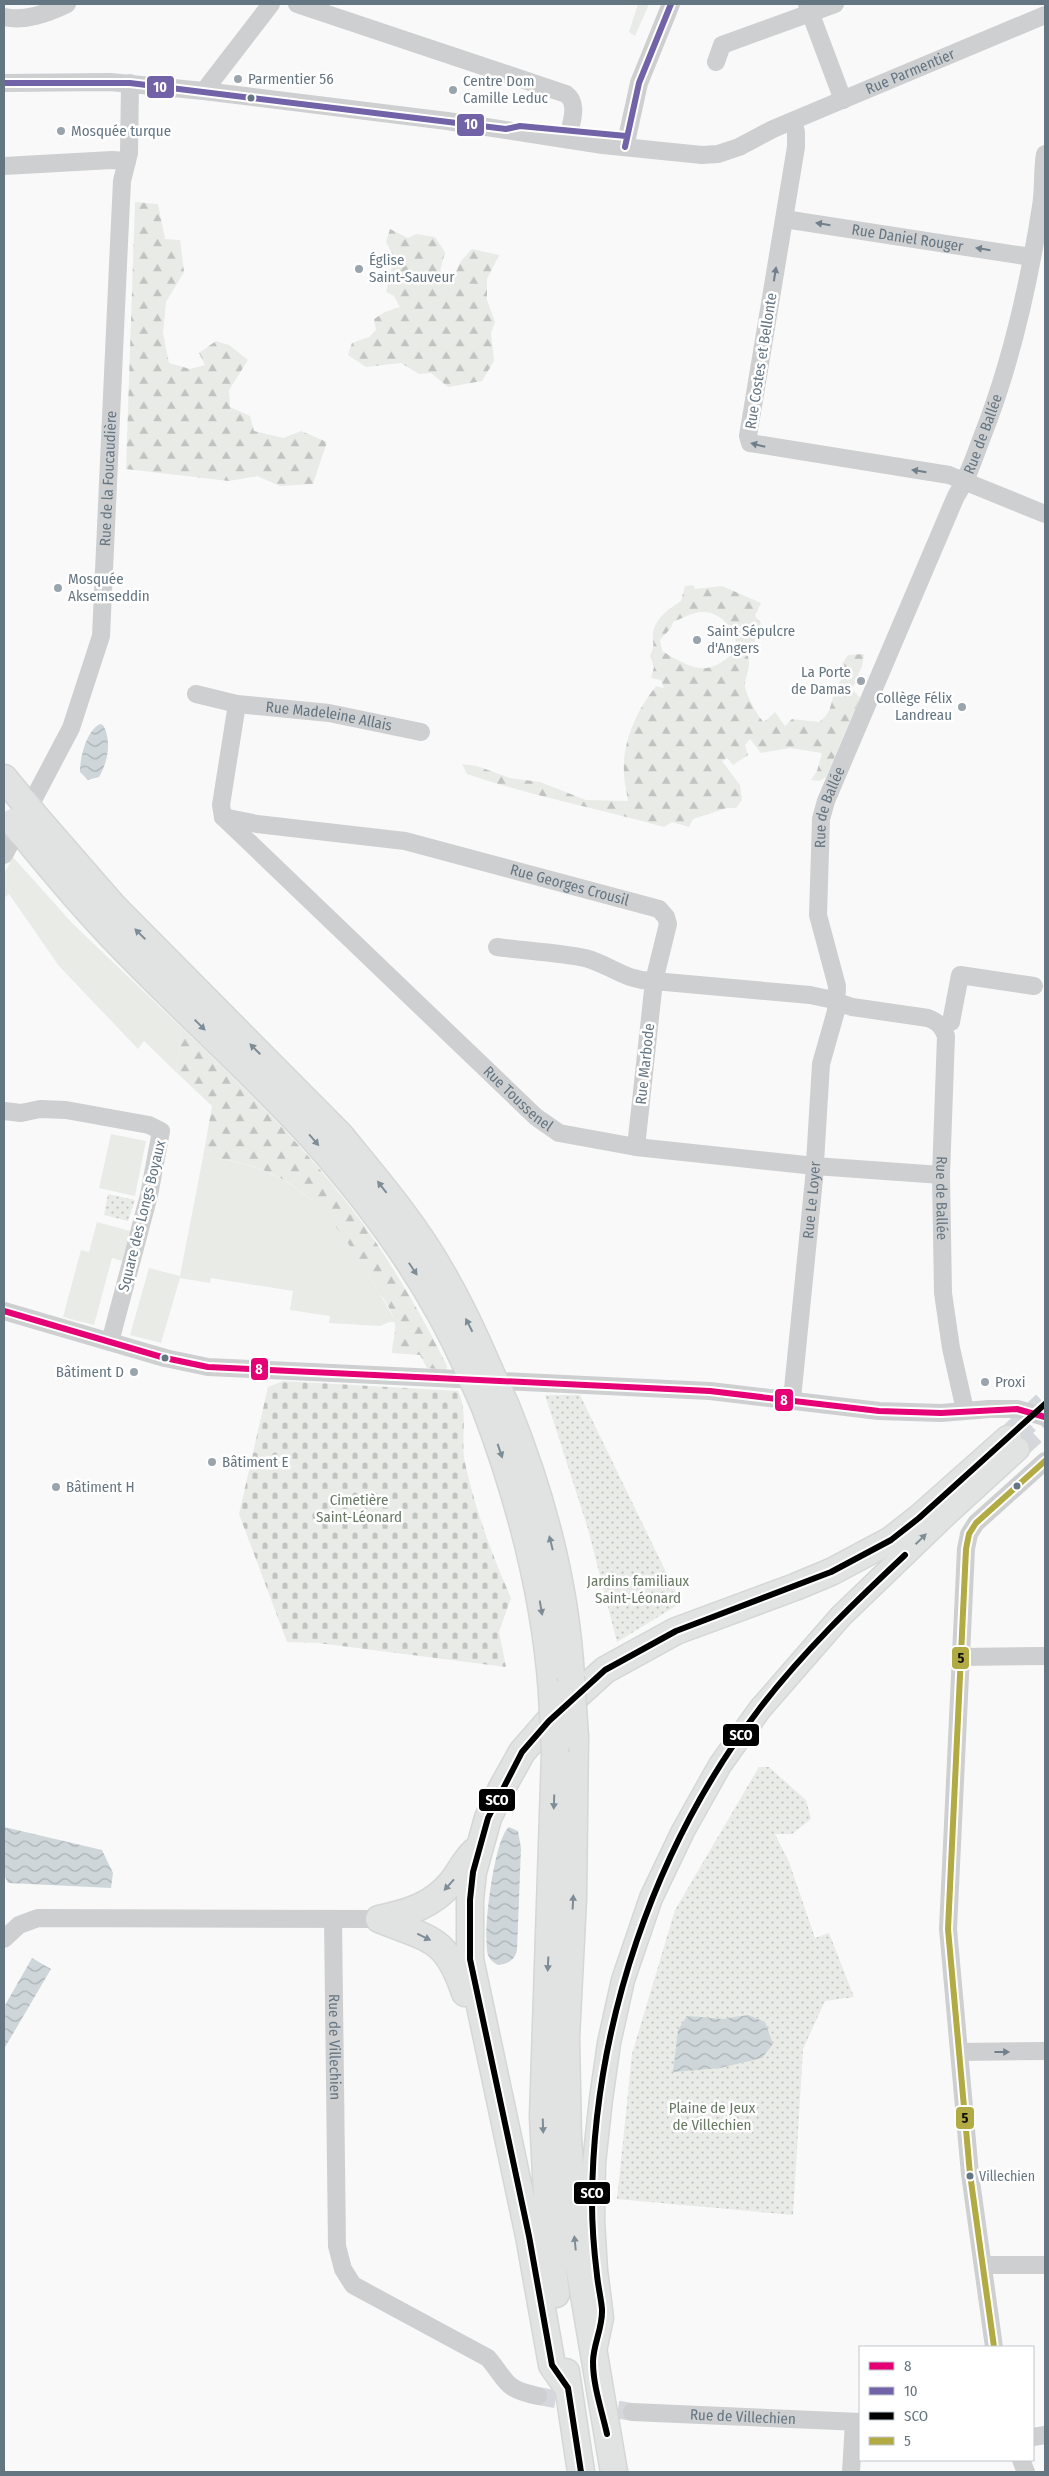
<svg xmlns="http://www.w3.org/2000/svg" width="1049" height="2476" font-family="'Fira Sans Condensed',sans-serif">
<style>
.grass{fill:#e8ebe6}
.forest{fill:url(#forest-firs)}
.cemetery{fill:url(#cemetery-stones)}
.park{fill:url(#park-dots)}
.water{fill:url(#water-waves)}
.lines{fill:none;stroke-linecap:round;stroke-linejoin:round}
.minor-tunnel{stroke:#d4d8dc;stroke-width:18;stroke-dasharray:18 9;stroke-linecap:butt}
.major-tunnel{stroke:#d4d8dc;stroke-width:22;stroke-dasharray:22 11;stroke-linecap:butt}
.highway-tunnel{stroke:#d4d8dc;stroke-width:26;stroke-dasharray:26 13;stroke-linecap:butt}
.major-casing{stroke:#d5d6d7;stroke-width:25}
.highway-casing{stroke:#d5d6d6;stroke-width:29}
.minor{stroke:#cecfd0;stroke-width:18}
.major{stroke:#e1e2e2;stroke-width:22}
.highway{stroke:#e1e2e2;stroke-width:26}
.highway-bridge-casing{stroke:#d5d6d6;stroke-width:29;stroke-linecap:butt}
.highway-bridge{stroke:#e1e2e2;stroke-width:26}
.bus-1-casing{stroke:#fff;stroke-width:10}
.bus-2-casing{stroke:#fff;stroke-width:10}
.bus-3-casing{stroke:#fff;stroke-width:10}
.bus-4-casing{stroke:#fff;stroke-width:10}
.bus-1{stroke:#e50076;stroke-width:6}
.bus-2{stroke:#7263a9;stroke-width:6}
.bus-3{stroke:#000;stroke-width:6}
.bus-4{stroke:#b2aa42;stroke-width:6}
.oneway{fill:#707f8b}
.oneway2{fill:#7e8c96}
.poi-dot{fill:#99a4ac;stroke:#fff;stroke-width:2}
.bus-dot{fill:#657683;stroke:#fff;stroke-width:2}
.labels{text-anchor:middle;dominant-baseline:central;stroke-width:5;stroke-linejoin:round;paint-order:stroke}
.bus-label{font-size:14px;fill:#657683;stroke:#fff;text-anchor:start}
.street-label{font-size:15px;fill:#657683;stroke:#fff}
.poi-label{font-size:15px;fill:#657683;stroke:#fff;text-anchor:start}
.park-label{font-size:15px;fill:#687a64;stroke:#fff}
.line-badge{stroke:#fff;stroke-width:2}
.badge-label{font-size:14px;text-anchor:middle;font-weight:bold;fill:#fff}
.pale-badge-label{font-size:14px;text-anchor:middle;font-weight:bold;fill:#111}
</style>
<defs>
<pattern id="forest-firs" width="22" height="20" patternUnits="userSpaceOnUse" patternTransform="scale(1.25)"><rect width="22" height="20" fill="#e8ebe6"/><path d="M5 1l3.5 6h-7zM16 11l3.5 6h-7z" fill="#c0c3c0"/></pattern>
<pattern id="cemetery-stones" width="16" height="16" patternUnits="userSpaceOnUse" patternTransform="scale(1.25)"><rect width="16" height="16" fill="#e8ebe6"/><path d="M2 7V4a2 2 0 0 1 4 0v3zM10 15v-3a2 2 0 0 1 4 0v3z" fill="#c0c3c0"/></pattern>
<pattern id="park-dots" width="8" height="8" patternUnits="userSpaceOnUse" patternTransform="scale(1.25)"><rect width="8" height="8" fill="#e8ebe6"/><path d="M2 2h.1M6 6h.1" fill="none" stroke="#c0c3c0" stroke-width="1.8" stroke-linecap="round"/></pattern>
<pattern id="water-waves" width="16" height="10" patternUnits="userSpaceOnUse" patternTransform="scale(1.25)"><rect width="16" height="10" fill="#ced6d9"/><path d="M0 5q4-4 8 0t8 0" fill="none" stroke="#abb2b5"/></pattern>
</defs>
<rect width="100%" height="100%" fill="#f9f9f9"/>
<path class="grass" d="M 638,4 L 649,4 L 635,36 L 629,32 Z
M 13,857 L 72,923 L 182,1028 L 176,1072 L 144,1041 L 138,1049 L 59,966 L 9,894 L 4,898 L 4,874 Z
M 111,1134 L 146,1141 L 135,1196 L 99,1188 Z
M 203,1157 C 312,1166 347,1236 396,1322 L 389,1322 L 380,1326 L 329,1323 L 330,1316 L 290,1310 L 293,1291 L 211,1278 L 210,1283 L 180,1278 L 161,1343 L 130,1335 L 149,1268 L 180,1276 Z
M 97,1222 L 130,1231 L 122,1261 L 112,1258 L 94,1325 L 63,1317 L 81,1250 L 89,1252 Z"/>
<path class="forest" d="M 135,202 L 158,204 L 165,239 L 180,240 L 184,272 L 166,302 L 163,333 L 169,363 L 190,369 L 205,365 L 199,353 L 216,341 L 229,345 L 248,360 L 229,390 L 230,407 L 250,416 L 254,431 L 283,438 L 301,431 L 327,442 L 313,484 L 280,486 L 257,476 L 229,481 L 126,469 Z
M 390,229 L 408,238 L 416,234 L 435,237 L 445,252 L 440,271 L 452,281 L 461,261 L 472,249 L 499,255 L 487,279 L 487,300 L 495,322 L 491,333 L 494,361 L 482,381 L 448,387 L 431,373 L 419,374 L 401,363 L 366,367 L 348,355 L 352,343 L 369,337 L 376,330 L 374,319 L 385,312 L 400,307 L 394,296 L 386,292 L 394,257 L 386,242 Z
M 693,585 L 695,589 L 722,586 L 761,603 L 755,616 L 761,623 L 753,646 L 736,641 C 733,625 717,611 701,612 C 693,612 682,619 674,621 L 670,629 L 660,640 L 662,651 C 691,668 707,679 735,651 L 748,656 C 751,668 746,673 745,684 C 744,692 758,717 764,722 L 775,712 L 785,726 L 792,719 L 819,722 C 831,714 831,703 835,690 C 836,684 843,680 845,672 L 842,664 L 848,655 L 864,654 L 862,666 L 852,689 L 860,698 L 826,777 L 819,781 L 811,780 L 817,771 L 822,753 L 790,748 L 761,753 L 750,739 L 745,745 L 748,755 L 733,765 L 727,758 L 722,761 L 740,785 L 742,800 L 736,808 L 727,808 L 693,819 L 689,827 L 672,822 L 664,827 C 599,809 531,796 467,774 L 462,764 L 477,766 L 510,778 L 540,782 L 586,800 L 628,801 C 627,792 624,782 624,773 C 622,742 637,710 656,686 L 664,688 L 661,680 L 651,678 L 654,667 L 650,656 C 656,642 652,644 653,633 C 656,617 669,609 681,601 L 685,586 Z
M 182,1028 C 251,1094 321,1162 375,1241 C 402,1281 426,1323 447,1366 L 446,1370 L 427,1368 L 420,1355 L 392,1353 C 392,1344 396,1333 395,1323 C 395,1314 377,1289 372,1280 C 328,1208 292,1164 203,1157 L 212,1106 L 176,1072 Z"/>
<path class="cemetery" d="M 283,1381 L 458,1391 C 469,1414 460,1439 465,1463 C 475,1509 492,1555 511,1598 L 499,1632 L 506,1667 L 318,1643 L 287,1642 L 239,1514 L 268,1387 Z"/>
<path class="park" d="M 108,1194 L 135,1200 L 128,1221 L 104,1215 Z
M 545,1395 L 580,1395 L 681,1603 L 617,1642 L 588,1529 Z
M 759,1767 L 769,1767 L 806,1800 L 811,1819 L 792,1834 L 775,1834 L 789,1862 L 815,1938 L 829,1933 L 854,1997 L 825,2001 L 803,2049 L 793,2215 L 617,2199 L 632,2054 L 675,1910 Z"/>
<path class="water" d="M 100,724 L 103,725 C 112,740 108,762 99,777 L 88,780 L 80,772 C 80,758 86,731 100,724 Z
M 4,1827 L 102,1850 L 113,1873 L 111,1888 L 8,1883 L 4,1875 Z
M 509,1827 L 518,1831 L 521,1848 L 517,1950 C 515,1960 508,1964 498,1965 C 494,1963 490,1960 488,1955 C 482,1936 494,1838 509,1827 Z
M 32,1958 L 51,1969 L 4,2049 L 4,2007 Z
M 748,2015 L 765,2022 L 773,2044 L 762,2058 L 720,2068 L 673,2072 L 678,2030 L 687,2016 L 723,2019 Z"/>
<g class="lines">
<path class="minor-tunnel" d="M 538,2396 L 632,2412"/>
<path class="major-tunnel" d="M 1018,1449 L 1045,1424"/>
<path class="highway-tunnel" d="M 1008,1439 L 1045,1404"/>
<defs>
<path id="major" d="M 595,2351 L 602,2318 L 596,2270 L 593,2220 L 594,2163 L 601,2099 L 609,2043 L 623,1980 L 651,1898 L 683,1831 L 720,1765 L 760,1709 L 841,1616 L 947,1514 L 1018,1449"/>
<path id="highway" d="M 4,778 L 23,801
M 34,815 L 114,907 L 340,1135 C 376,1179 414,1223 442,1273 C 460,1304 475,1336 489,1369
M 24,835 C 55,873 87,911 121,946 C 183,1011 251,1070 311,1136 C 373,1205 429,1282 467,1367
M 484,1405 C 519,1497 545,1594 552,1693
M 506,1406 C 541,1492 566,1584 571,1677
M 575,1737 L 573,1899 L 566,2038 L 568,2138 L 575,2242 L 614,2472
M 555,1753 L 543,2116 L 549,2234 L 556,2294
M 379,1919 C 430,1940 446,1936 465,1993
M 379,1919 C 407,1913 432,1906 451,1883 C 461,1871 463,1862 475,1851
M 566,2372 L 581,2472
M 568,2388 L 552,2365 L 529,2236 L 470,1959 L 470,1900 L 473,1872 L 488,1818 L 502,1788 L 522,1752 L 549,1721 L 605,1670 L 676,1631 L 795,1587 L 831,1572 L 891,1540 L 919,1518 L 1008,1439"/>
</defs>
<use href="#major" class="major-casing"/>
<use href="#highway" class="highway-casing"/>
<g class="minor">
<path d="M 297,4 L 566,94 C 580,104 570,125 568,139"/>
<path d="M 807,4 L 843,100"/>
<path d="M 4,17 C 25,22 48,13 67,4"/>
<path d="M 716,62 L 722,45 L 835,4"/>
<path id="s1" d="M 4,83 L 110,82 L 204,91 L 447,121 L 603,145 L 702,155 L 718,154 L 739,147 L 773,129 L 1045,15"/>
<path d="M 204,91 L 271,4"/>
<path d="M 793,121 L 796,132 L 796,147 L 748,436 L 750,443 L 949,475 L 1045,514"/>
<path d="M 625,147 L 639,83 L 671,4"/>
<path d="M 4,166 L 112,160 L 127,161"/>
<path id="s2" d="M 784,219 L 1031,257"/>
<path id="s3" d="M 196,694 L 237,704 L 329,713 L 421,732"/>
<path id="s4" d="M 223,817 L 257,824 L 405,841 L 659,909 L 666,917 L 668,924 L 654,981 L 810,995 L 829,999 L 852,1007 L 928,1018 C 938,1022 942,1026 946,1036 L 941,1175 L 943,1293 L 951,1348 L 965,1410"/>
<path id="s5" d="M 223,817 L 536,1117 L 559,1133 L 636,1147 L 815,1166 L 941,1175"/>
<path d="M 223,817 L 221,805 L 237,704"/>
<path id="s6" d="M 4,855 L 71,728 L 101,636 L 119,243 L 122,181 L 129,153 L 130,83"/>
<path d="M 497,947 C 526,951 557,952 585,958 C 611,965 625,981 654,981 L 636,1147"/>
<path d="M 942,1027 L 951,1022 L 960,975 L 1034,986"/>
<path d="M 4,1111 L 21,1113 L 40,1109 L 66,1110 L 149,1125 L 161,1131 L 149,1195 L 110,1342"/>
<path d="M 4,1311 L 165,1358 L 208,1367 L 710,1391 L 879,1411 L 941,1413 L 989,1409 L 1017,1409 L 1045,1417"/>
<path id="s7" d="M 792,1399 L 814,1179 L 821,1064 L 836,1011 L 837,986 L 818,915 L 821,819 L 826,801 L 956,496 C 968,478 974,458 982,437 C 1011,364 1029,284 1041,206 C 1044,189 1042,171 1045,154"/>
<path d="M 961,1657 L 1045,1656"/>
<path id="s8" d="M 333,1919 L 337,2246 L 343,2269 L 353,2285 L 488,2358 C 508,2382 504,2389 538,2396"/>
<path d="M 4,1939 L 19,1925 L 38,1918 L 379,1919"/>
<path d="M 959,2052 L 1045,2051"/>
<path d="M 983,2265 L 1045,2265"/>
<path d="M 994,2347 L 970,2174 L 948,1929 L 966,1549 L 969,1534 L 976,1523 L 1045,1461"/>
<path id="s9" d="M 632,2412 L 860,2422"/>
<path d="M 1033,2437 L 1045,2435"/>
<path d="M 1021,2460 L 1026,2472"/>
<path d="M 851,2472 L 854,2422"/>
</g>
<use href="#major" class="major"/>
<use href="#highway" class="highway"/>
<defs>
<path id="highway-bridge" d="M 23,801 L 34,815
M 13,822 L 24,835
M 467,1367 L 484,1405
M 489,1369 L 506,1406
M 571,1677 L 575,1737
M 552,1693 L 555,1753"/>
</defs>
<use href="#highway-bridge" class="highway-bridge-casing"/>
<use href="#highway-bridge" class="highway-bridge"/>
<defs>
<path id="bus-1" d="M 4,1311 L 165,1358 L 208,1367 L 710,1391 L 879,1411 L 941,1413 L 1017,1409 L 1045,1417"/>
<path id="bus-2" d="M 4,83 L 130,83 L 506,129 L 520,126 L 626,136
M 625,147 L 639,83 L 671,4"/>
<path id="bus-3" d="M 607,2434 C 602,2411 593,2386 593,2362 C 593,2344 603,2328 602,2309 C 601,2298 598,2286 597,2275 C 594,2251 592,2226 592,2202 C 593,2026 654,1847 760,1708 C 803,1652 854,1603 905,1555
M 581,2472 L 568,2388 L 552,2365 L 529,2236 L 470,1959 L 470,1900 L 473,1872 L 488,1818 L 522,1752 L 549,1721 L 605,1670 L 676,1631 L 831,1572 L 891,1540 L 919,1518 L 1045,1404"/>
<path id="bus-4" d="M 994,2347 L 970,2174 L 948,1929 L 966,1549 L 969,1534 L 976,1523 L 1045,1461"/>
</defs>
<use href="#bus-1" class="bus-1-casing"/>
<use href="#bus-2" class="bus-2-casing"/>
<use href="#bus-3" class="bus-3-casing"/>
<use href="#bus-4" class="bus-4-casing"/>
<use href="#bus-1" class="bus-1"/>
<use href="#bus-2" class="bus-2"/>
<use href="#bus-3" class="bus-3"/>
<use href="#bus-4" class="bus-4"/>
</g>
<defs><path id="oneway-solid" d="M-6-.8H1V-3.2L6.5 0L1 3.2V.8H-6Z" transform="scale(1.25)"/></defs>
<g class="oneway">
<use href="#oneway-solid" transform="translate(823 224) rotate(-171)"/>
<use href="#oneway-solid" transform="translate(983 249) rotate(-171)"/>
<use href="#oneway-solid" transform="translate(775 274) rotate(-81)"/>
<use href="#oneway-solid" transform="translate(758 445) rotate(-166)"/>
<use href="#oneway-solid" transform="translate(919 471) rotate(-171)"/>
<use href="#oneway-solid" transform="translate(1002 2052)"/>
</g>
<g class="oneway2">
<use href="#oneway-solid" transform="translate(140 934) rotate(-135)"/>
<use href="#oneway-solid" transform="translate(200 1025) rotate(45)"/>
<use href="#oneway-solid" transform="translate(255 1049) rotate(-135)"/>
<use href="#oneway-solid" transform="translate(314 1140) rotate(49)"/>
<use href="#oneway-solid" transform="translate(382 1187) rotate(-128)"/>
<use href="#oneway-solid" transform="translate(413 1269) rotate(56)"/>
<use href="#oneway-solid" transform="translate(469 1325) rotate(-117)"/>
<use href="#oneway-solid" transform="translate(500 1451) rotate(71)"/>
<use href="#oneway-solid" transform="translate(921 1539) rotate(-44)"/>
<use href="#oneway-solid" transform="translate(551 1543) rotate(-104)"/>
<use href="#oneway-solid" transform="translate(541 1608) rotate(80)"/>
<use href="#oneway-solid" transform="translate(554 1802) rotate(92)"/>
<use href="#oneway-solid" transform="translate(449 1885) rotate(132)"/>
<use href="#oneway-solid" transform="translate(573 1902) rotate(-87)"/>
<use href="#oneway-solid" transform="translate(424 1937) rotate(26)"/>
<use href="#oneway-solid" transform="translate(548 1964) rotate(93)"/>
<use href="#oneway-solid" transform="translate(543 2126) rotate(88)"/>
<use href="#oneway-solid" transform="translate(575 2243) rotate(-96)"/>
</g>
<g class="poi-dot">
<circle cx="238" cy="79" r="5"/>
<circle cx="453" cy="90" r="5"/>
<circle cx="61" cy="131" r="5"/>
<circle cx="359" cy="269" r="5"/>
<circle cx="58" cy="588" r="5"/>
<circle cx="697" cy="640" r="5"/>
<circle cx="861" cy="681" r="5"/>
<circle cx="962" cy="707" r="5"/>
<circle cx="134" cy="1372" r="5"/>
<circle cx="985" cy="1382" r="5"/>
<circle cx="212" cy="1462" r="5"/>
<circle cx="56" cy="1487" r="5"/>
</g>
<g class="bus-dot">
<circle cx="251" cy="98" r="4.5"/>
<circle cx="165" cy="1358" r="4.5"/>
<circle cx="1017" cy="1486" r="4.5"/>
<circle cx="970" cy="2176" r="4.5"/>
</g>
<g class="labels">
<g class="bus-label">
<text x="979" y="2176">Villechien</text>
</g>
<g class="street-label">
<text stroke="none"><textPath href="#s1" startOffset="928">Rue Parmentier</textPath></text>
<text stroke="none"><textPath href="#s2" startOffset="125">Rue Daniel Rouger</textPath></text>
<text transform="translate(761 361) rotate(-81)">Rue Costes et Bellonte</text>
<text stroke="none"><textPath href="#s7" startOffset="1004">Rue de Ballée</textPath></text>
<text stroke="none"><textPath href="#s6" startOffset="398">Rue de la Foucaudière</textPath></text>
<text stroke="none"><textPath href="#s3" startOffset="135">Rue Madeleine Allais</textPath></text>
<text stroke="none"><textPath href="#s7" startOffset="599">Rue de Ballée</textPath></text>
<text stroke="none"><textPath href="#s4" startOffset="354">Rue Georges Crousil</textPath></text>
<text transform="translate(645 1064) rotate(-84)">Rue Marbode</text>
<text stroke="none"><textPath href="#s5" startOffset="408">Rue Toussenel</textPath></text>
<text stroke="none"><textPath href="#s4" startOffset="989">Rue de Ballée</textPath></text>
<text stroke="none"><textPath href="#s7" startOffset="200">Rue Le Loyer</textPath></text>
<text transform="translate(142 1216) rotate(-76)">Square des Longs Boyaux</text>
<text stroke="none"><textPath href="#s8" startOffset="128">Rue de Villechien</textPath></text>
<text stroke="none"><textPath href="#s9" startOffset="111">Rue de Villechien</textPath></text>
</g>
<g class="poi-label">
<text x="248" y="79">Parmentier 56</text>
<text x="463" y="81">Centre Dom<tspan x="463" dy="17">Camille Leduc</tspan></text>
<text x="71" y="131">Mosquée turque</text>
<text x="369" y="260">Église<tspan x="369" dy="17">Saint-Sauveur</tspan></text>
<text x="68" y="579">Mosquée<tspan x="68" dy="17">Aksemseddin</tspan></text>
<text x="707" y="631">Saint Sépulcre<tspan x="707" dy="17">d'Angers</tspan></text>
<text x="851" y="672" text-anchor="end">La Porte<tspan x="851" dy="17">de Damas</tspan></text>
<text x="952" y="698" text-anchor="end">Collège Félix<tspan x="952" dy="17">Landreau</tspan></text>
<text x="124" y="1372" text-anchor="end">Bâtiment D</text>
<text x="995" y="1382">Proxi</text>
<text x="222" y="1462">Bâtiment E</text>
<text x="66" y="1487">Bâtiment H</text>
</g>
<g class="park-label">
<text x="359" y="1500">Cimetière<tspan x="359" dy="17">Saint-Léonard</tspan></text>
<text x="638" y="1581">Jardins familiaux<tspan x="638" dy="17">Saint-Léonard</tspan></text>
<text x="712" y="2108">Plaine de Jeux<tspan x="712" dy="17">de Villechien</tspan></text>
</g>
</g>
<g class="line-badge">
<rect x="146" y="75" width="29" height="24" rx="5" fill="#7263a9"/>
<rect x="456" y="113" width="29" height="24" rx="5" fill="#7263a9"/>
<rect x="250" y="1357" width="19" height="24" rx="5" fill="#e50076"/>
<rect x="774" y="1388" width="20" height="24" rx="5" fill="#e50076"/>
<rect x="951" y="1646" width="19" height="24" rx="5" fill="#b2aa42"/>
<rect x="722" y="1723" width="38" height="24" rx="5" fill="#000"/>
<rect x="478" y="1788" width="38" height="24" rx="5" fill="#000"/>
<rect x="955" y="2106" width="20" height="24" rx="5" fill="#b2aa42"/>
<rect x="573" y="2181" width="38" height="24" rx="5" fill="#000"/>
</g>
<g class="badge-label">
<text x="160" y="92">10</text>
<text x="471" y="129">10</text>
<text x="259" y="1374">8</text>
<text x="784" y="1405">8</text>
<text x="741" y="1740">SCO</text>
<text x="497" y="1805">SCO</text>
<text x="592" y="2198">SCO</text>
</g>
<g class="pale-badge-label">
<text x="961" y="1663">5</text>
<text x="965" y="2123">5</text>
</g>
<rect width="1049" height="2476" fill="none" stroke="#657683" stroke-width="10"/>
<rect x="859" y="2346" width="175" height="115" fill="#ffffff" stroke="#c1c8cd"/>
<rect x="869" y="2362" width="25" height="8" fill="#e50076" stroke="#c1c8cd"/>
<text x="904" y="2371" font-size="15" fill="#657683">8</text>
<rect x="869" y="2387" width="25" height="8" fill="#7263a9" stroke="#c1c8cd"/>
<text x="904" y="2396" font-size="15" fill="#657683">10</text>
<rect x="869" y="2412" width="25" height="8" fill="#000000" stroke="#c1c8cd"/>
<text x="904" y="2421" font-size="15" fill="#657683">SCO</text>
<rect x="869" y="2437" width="25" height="8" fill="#b2aa42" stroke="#c1c8cd"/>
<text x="904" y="2446" font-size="15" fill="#657683">5</text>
</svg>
